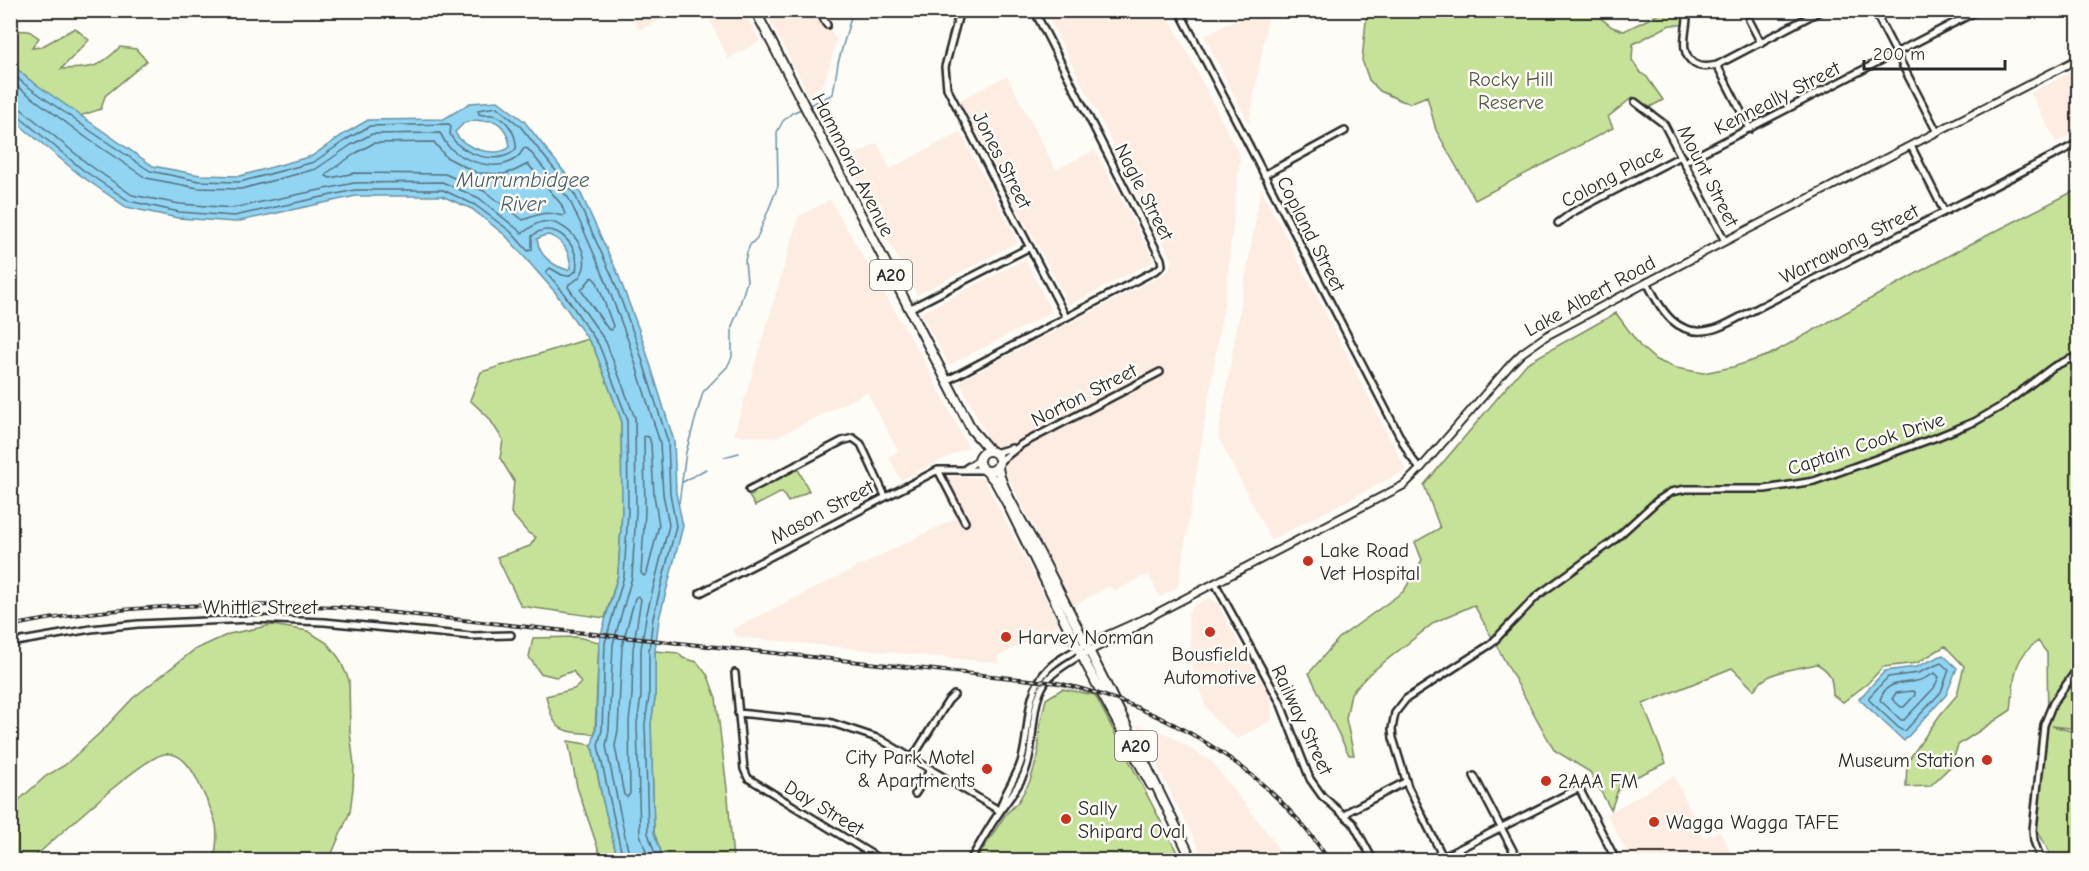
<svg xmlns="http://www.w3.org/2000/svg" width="2089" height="871" font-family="'Comic Neue',sans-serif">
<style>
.built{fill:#fdece2}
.green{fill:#c6e198;stroke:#788662;stroke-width:1.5}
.water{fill:#91d5f3;stroke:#6891a3;stroke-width:1.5;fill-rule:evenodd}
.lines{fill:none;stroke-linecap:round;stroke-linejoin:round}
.shore{stroke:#546f7b;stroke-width:1.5}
.stream{stroke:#6891a3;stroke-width:1.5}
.minor-casing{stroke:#2b2b2b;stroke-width:10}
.major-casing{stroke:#2b2b2b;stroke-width:10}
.highway-casing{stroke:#2b2b2b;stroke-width:12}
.minor{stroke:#fdfcf7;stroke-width:5}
.major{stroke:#fdfcf7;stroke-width:6}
.highway{stroke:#fdfcf7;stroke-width:8}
.rail-casing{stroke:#2b2b2b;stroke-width:4}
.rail{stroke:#fdfcf7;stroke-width:1.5;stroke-dasharray:4.5;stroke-linecap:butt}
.poi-dot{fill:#c8321e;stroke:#fdfcf7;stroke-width:2}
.labels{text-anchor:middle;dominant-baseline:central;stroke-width:5;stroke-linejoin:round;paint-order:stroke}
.shield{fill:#fdfcf7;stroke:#6a6a68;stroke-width:1.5}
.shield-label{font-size:18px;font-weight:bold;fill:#2b2b2b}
.park-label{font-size:20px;fill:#525846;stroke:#fdfcf7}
.street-label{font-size:20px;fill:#2b2b2b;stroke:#fdfcf7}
.poi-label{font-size:20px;fill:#2b2b2b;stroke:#fdfcf7;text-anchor:start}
.water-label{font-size:21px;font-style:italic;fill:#4a5e67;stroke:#fdfcf7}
</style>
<rect width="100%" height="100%" fill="#fdfcf7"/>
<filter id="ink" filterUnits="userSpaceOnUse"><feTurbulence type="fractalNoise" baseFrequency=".0167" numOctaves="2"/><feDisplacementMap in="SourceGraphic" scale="12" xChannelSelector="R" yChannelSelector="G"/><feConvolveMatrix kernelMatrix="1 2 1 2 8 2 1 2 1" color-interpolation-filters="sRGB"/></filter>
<g filter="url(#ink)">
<path class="built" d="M 629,11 L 678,11 L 639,30 Z
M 706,11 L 743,11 L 760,41 L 728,59 Z
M 765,11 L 821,11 L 836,40 L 825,81 L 809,95 Z
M 1045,11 L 1166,11 L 1240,156 L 1226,290 L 1178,587 L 1160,597 L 1148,574 L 1115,591 L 1109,586 L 1074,606 L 1002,465 L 1003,462 L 996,448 L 992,446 L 960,383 L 963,379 L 1168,272 L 1172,260 Z
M 1252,11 L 1269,11 L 1249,124 L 1204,36 Z
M 2078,68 L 2078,130 L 2056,142 L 2031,93 Z
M 1007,76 L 1056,170 L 1095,150 L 1154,261 L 1069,305 L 960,100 Z
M 960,132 L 1018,242 L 917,295 L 846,160 L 877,143 L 890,169 Z
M 1261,188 L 1406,470 L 1271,540 L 1218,437 Z
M 830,200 L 924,361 L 968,447 L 901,480 L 889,457 L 898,451 L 867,392 L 775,438 L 734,435 L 799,216 Z
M 1025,259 L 1052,312 L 949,365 L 921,313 Z
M 955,476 L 983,478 L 1059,624 L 997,657 L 1000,663 L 738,637 L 731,630 L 956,518 L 936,479 Z
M 1209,598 L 1216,601 L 1250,664 L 1271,695 L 1272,720 L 1237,739 L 1216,721 L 1205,705 L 1193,672 L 1188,615 L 1194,605 Z
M 1136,724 L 1167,734 L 1212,762 L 1272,839 L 1285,860 L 1205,860 Z
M 1674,776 L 1704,838 L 1720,831 L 1735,860 L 1631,860 L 1607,814 Z"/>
<path class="green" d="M 1367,11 L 1592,11 L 1612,27 L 1624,31 L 1665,11 L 1682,11 L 1683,25 L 1670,25 L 1633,44 L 1632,60 L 1641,73 L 1647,77 L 1663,100 L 1648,108 L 1633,97 L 1608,117 L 1613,128 L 1475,200 L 1436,130 L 1427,96 L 1410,103 L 1402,101 L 1380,91 L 1369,80 L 1362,60 Z
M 75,28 L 89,40 L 61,69 C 92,68 98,69 120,47 L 136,49 L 147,61 L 105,96 L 101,109 L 80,116 L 27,78 L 11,63 L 10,30 L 29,31 L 39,38 L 32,48 L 41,47 Z
M 2078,189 L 2078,729 L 2052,726 L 2078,733 L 2078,860 L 2053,860 L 2035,825 L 2048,724 L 2047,653 L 2038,641 C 2011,660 2015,679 2011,710 L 1958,745 L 1951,766 L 1930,786 L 1906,787 L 1907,762 L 1940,715 L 1957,695 L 1964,666 L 1945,646 L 1917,663 L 1883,667 L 1867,684 L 1843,702 L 1833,695 C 1832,679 1832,672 1817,664 C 1796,669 1766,670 1754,690 L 1732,668 L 1643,704 L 1666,763 L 1620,784 L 1611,810 L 1590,772 L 1554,750 L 1474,605 L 1435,622 L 1369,674 L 1351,693 L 1346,719 L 1354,755 L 1349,755 L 1309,673 L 1339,638 L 1404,591 L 1422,560 L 1415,542 L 1440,528 L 1424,485 L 1527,363 L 1616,313 L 1640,346 L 1656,360 L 1676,368 L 1703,373 L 1733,367 L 1769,355 L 1957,251 Z
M 588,339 L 594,348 L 621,419 L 622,511 L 618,575 L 605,618 L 521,606 L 497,557 L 530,546 L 536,537 L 528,533 L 511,513 L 514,481 L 500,458 L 503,440 L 489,418 L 470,400 L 481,372 Z
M 798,469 L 809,491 L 788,502 L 782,492 L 755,506 L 749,496 L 753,495 L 756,490 Z
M 272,625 L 308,631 L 327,643 L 339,658 L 349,680 L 350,732 L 354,765 L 353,788 L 350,812 L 329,860 L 214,860 C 221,824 215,818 200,786 C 194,772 183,752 165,754 C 143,756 52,842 31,860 L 11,860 L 11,807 L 46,776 L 65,765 L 103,730 L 133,698 L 194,650 L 229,634 Z
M 577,637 L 599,642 L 595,734 C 559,731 555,733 546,696 L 574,689 L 581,683 L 573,671 L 556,677 L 540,673 L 529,657 L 533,638 Z
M 655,651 L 678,653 L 683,658 L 697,662 L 708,676 L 716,698 L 728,797 L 733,860 L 664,860 L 654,833 L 651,723 L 655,698 Z
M 1062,689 L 1095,695 L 1181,860 L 976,860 L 1005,815 L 1018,802 L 1030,781 L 1038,756 L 1040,724 L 1046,699 Z
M 568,741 L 592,745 L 601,793 L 618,860 L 602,860 L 577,787 Z"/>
<path class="water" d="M 11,63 L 27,78 L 153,166 L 200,175 L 240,176 L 312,156 L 344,134 L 368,120 L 444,119 L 470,103 L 498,101 L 524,121 L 580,192 L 618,274 L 642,338 L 674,441 L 676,493 L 683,526 L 659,619 L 655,651 L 655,698 L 651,723 L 654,833 L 664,860 L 618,860 L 603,802 L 592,745 L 596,729 L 599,642 L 618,575 L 622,511 L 621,419 L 594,348 L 555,292 L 506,236 L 472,209 L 442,196 L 356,196 L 235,222 L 178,218 L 126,207 L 80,175 L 11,118 ZM 477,120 C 483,122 488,120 493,121 C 504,124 509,137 510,147 C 496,159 462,148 455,132 L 464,123 ZM 549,235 C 564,241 569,251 571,267 L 568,270 C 553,266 539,256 537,239 L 543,236 Z
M 1943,655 L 1957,668 L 1946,695 L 1904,741 L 1859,699 L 1885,671 L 1916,667 Z"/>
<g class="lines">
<path class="shore" d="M 10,71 L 23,83 L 92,132 L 150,171 L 199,181 L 240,182 L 314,162 L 347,139 L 370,126 L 449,124 L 451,126 L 450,134 C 459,155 500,167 516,149 C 517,136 508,118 493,115 C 488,114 484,116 479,114 L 478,110 L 497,107 L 520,126 L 575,195 L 612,276 L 636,340 L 668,442 L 670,493 L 676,526 L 653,618 L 649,650 L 649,697 L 645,723 L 648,833 L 657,860
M 10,81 L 88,139 L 146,178 L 198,188 L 241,189 L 316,169 L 351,145 L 372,134 L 440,133 C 443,137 445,144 450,148 C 469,165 510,176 524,148 L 528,149 L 569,199 L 584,231 L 605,279 L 629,343 L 660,443 L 663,494 L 669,525 L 646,617 L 641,649 L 641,697 L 637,723 L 640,834 L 649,860
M 10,106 L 21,109 L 88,164 L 132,195 L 180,204 L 233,208 L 354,183 L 442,182 L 479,198 L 522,233 C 529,230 534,223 542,222 C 573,217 604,270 569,284 L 568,287 L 606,342 L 635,418 L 636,512 L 632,577 L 613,644 L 609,730 L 606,746 L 630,860
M 10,114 L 17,115 L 83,170 L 129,201 L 179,212 L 234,216 L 355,190 L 443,190 L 475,205 L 510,231 L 528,251 L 532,249 L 532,236 C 554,217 582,247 576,271 L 568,276 L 562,275 L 550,268 L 546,272 L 560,288 L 599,345 L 627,418 L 628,511 L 624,576 L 605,643 L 602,730 L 598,745 L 623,860
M 434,142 L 446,157 L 477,173 L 504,174 L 514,171 L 528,164 L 561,204 L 565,214 L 562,216 C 546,210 537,215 523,220 L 484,191 L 445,174 L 355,173 L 330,178 L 326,176 L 327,173 L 356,153 L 374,143 Z
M 592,277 L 597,282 L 613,326 L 612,330 L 608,329 L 581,290 Z
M 644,436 L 649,437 L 651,444 L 654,495 L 659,525 L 647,573 L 644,576 L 641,573 L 645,512 Z
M 638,596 L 641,599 L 633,649 L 632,696 L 629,722 L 630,794 L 627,797 L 624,795 L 615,746 L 618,730 L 622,646 L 635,598 Z
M 1941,663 L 1949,670 L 1941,692 L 1905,731 L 1901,730 L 1869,700 L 1869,697 L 1888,677 L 1918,673 Z
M 1935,673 L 1939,677 L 1934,688 L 1904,720 L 1901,720 L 1880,700 C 1886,681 1900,684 1916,681 C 1923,680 1929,676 1935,673 Z
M 1912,691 L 1915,692 L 1915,695 L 1904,707 L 1901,707 L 1892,699 L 1896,693 Z"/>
<path class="stream" d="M 808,106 L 833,94 L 838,63 L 853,10
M 724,457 L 739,453
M 683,482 L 706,469
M 679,503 L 686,452 L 703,392 L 727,367 L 732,357 L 732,326 L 737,314 L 747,281 L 745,261 L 747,252 L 750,245 L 757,238 L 778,186 L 777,132 L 783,121 L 792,113 L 801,109"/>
<defs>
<path id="minor" d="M 819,10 L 827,25
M 960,10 L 945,67 L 947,88 L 1066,317
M 1179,10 L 1410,456 L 1420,469
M 1687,10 C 1689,28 1676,52 1695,64 C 1702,68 1709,67 1717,65 L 1822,10
M 1874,10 L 1937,132
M 1749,20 L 1761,43
M 1717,65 L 1750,129
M 1635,102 L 1664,124 L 1725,241
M 1911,146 L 1944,211
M 1684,162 L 1979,10
M 1264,175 L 1345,131
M 1558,223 L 1573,212 L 1681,156
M 1647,282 C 1660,309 1677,340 1714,329 C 1725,326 1737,318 1748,313 L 2078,143
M 909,309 L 1030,247
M 946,381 L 1158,269 L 1162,265 L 1161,259 L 1034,10
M 994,453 L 1012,448
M 999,462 L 1022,444 L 1160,372
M 966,468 L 979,460
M 938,470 L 965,522
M 749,490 L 842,441 L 853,438 L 861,444 L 885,496
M 1215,583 L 1280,702 L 1310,779 L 1322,796 L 1353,823 L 1373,860
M 700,593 L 938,470 L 984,470
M 10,643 L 91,629 L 138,624 L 252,619 L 324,622 L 471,636 L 511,635
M 735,673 L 744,769 L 748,778 L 881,860
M 738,713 L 829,722 L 880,739 L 1000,811
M 913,757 L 948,701 L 954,695
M 1474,776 L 1518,860
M 915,794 L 931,769
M 1000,809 C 1004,792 1016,779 1021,762 C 1031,732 1023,694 1048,669 C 1056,660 1068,655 1078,648
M 1345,815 L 1351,810 L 1405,782
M 1443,857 L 1408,787 L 1393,738 L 1392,729 L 1395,713 L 1406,699 L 1491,644 L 1537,596 L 1612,542 L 1657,501 L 1671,492 L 1686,489 L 1765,489 L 1814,481 L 1937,437 L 1976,421 L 2002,406 L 2053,367 L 2070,359 L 2078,358
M 970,860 C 980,845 988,828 999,813 C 1008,799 1017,790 1024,774 C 1037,745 1028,704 1047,680 C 1056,669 1070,662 1081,655
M 1437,860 L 1579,788 L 1616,860
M 2041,860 L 2034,841 L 2033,830 L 2044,725 L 2053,703 L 2078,668"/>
<path id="major" d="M 1083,646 L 1148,617
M 1081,655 L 1130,631 L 1157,613 L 1404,485 L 1420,469 L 1511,364 L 1522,353 L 1546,336 L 1712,248 L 2078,59"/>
<path id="highway" d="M 755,10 L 972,430 L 990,451
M979 461a10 10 0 1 1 20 0a10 10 0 1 1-20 0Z
M 998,466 C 998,485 1031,536 1041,556 C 1093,657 1143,758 1192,860
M 986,471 L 995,481 L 1008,505 L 1085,662 L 1151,785"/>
</defs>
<use href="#minor" class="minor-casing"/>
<use href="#major" class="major-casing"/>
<use href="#highway" class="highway-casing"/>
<use href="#minor" class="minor"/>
<use href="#major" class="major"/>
<use href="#highway" class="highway"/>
<defs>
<path id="rail" d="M 10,626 C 122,603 226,603 339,607 L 1058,683 C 1166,707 1267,767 1329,860"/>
</defs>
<use href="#rail" class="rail-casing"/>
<use href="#rail" class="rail"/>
</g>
</g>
<g class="poi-dot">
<circle cx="1308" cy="561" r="6"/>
<circle cx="1210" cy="632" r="6"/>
<circle cx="1006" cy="637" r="6"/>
<circle cx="1987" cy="760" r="6"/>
<circle cx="987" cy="769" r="6"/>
<circle cx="1546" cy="781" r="6"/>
<circle cx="1066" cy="819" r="6"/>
<circle cx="1654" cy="822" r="6"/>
</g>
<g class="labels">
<g class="shield">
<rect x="870" y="260" width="42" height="30" rx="4.5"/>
<rect x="1115" y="731" width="42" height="30" rx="4.5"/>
</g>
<g class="shield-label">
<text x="891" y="275">A20</text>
<text x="1136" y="746">A20</text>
</g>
<g class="park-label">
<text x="1511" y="79">Rocky Hill<tspan x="1511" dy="23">Reserve</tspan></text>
</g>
<g class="street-label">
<text transform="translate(1777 98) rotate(-27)">Kenneally Street</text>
<text transform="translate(1002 160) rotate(63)">Jones Street</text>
<text transform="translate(853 165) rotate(63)">Hammond Avenue</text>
<text transform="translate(1612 176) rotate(-28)">Colong Place</text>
<text transform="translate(1708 176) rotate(63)">Mount Street</text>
<text transform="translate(1144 192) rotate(63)">Nagle Street</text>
<text transform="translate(1311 234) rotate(63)">Copland Street</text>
<text transform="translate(1849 244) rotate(-27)">Warrawong Street</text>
<text transform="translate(1590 296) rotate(-29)">Lake Albert Road</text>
<text transform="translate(1084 395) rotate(-27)">Norton Street</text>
<text transform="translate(1866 444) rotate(-18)">Captain Cook Drive</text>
<text transform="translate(822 512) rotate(-28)">Mason Street</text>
<text x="260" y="607">Whittle Street</text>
<text transform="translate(1302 720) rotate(65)">Railway Street</text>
<text transform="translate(824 808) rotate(31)">Day Street</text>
</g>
<g class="poi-label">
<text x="1320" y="550">Lake Road<tspan x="1320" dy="23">Vet Hospital</tspan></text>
<text x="1018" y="637">Harvey Norman</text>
<text x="1210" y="654" text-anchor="middle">Bousfield<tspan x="1210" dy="23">Automotive</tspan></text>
<text x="975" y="757" text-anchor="end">City Park Motel<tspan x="975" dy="23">&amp; Apartments</tspan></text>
<text x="1975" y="760" text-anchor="end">Museum Station</text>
<text x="1558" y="781">2AAA FM</text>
<text x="1078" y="808">Sally<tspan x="1078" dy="23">Shipard Oval</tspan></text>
<text x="1666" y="822">Wagga Wagga TAFE</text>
</g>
<g class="water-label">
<text x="523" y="180">Murrumbidgee<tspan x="523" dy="24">River</tspan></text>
</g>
</g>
<rect width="2089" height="871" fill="none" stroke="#fdfcf7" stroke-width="36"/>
<rect x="18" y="18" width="2053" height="835" fill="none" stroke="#2b2b2b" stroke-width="2" filter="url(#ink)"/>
<path d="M1864 60v9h141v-9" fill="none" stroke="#2b2b2b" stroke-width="3"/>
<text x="1873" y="60" font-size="18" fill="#2b2b2b" stroke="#fdfcf7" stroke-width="4.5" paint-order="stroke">200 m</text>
</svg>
